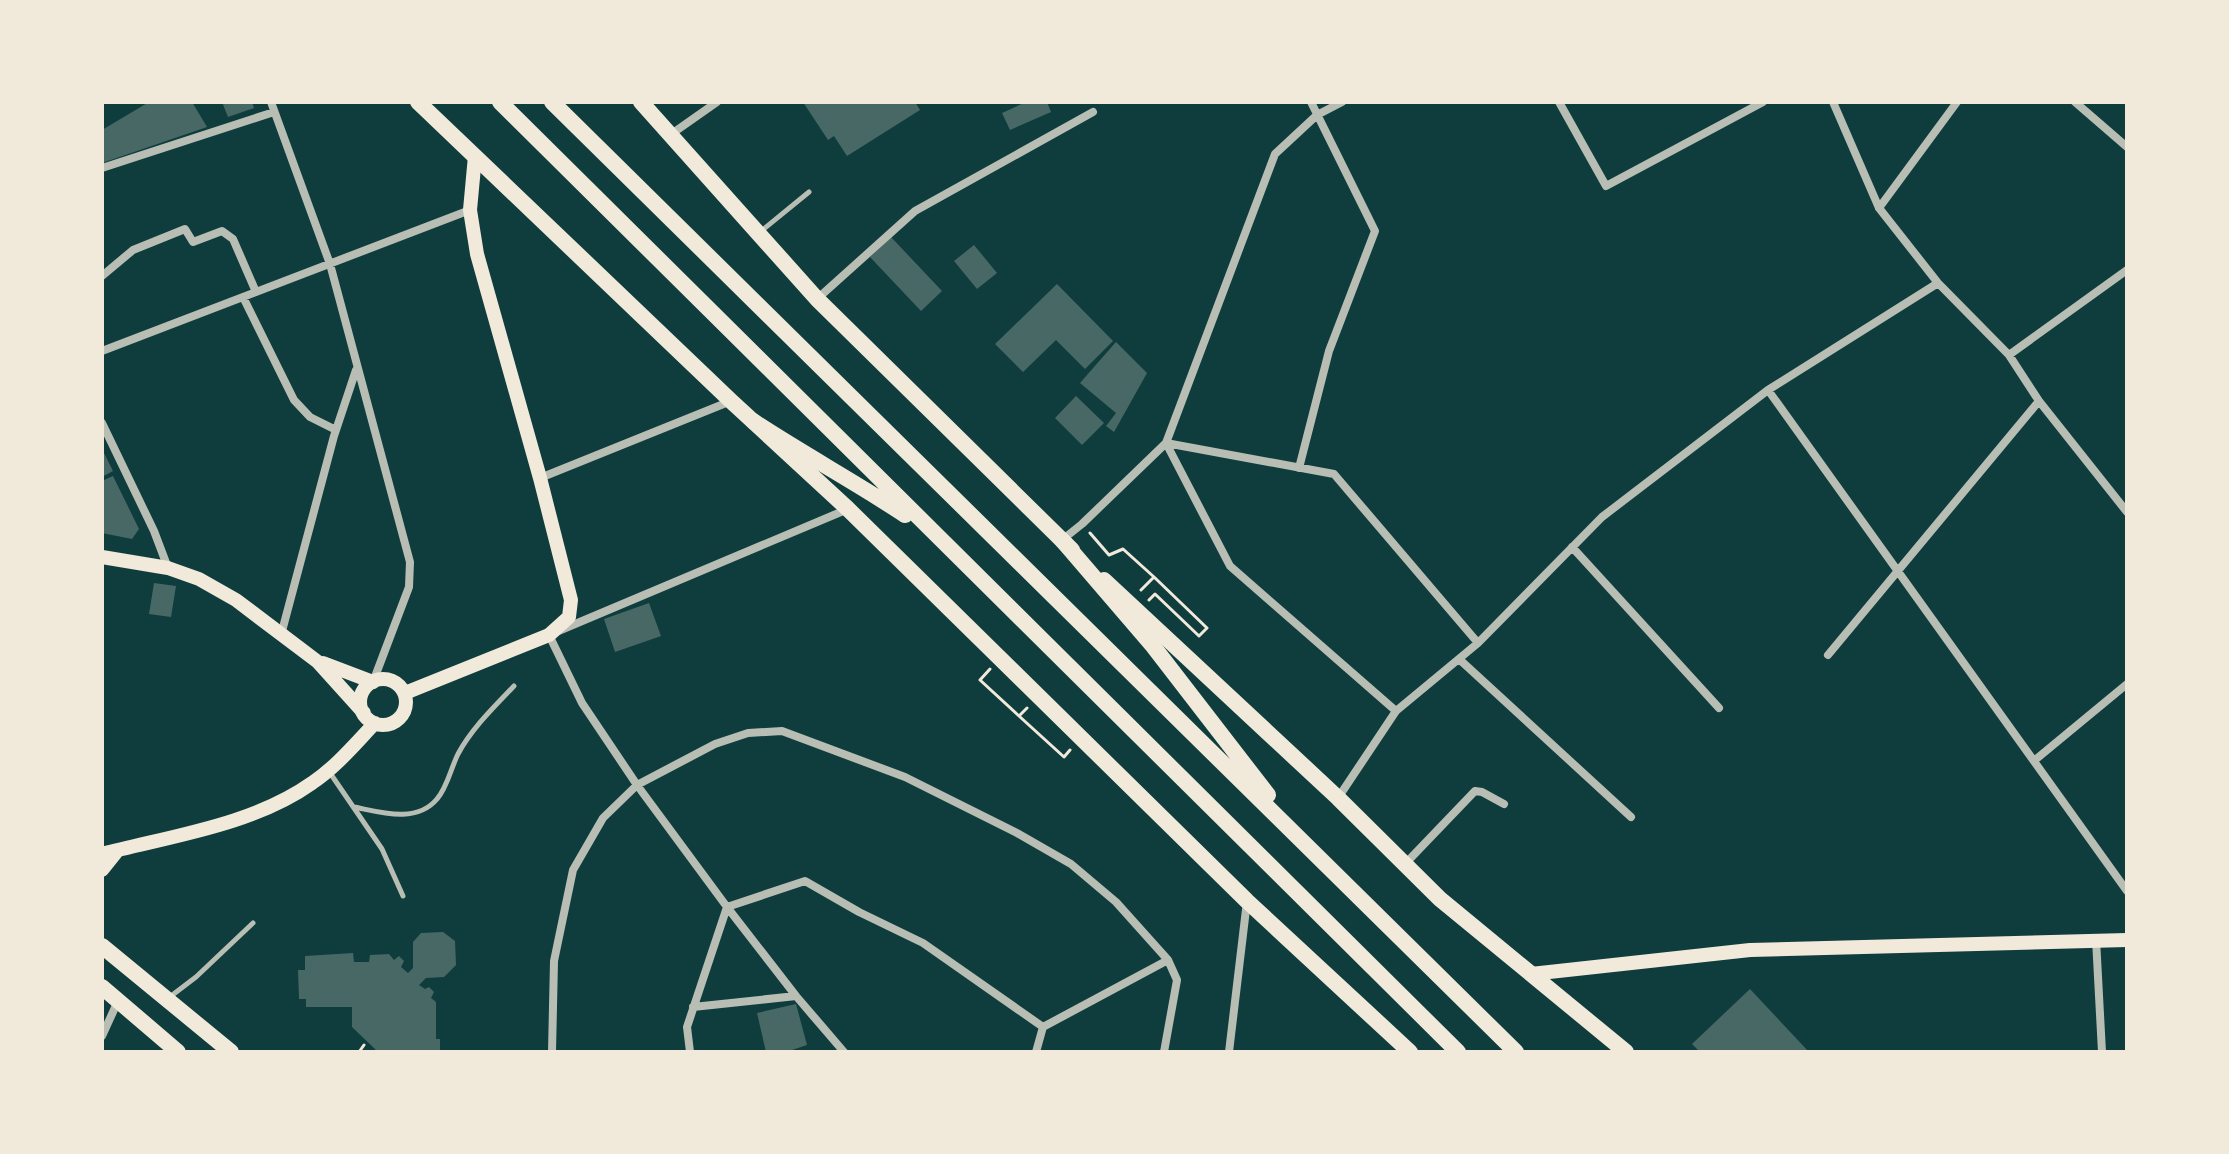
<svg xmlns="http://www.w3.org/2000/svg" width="2229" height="1154" font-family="'IBM Plex Serif',serif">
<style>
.building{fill:#486865}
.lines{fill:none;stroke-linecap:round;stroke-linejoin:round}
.path{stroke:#f1e9da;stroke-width:3}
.service{stroke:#b8beb3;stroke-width:5}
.minor{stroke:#b8beb3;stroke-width:8}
.secondary{stroke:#f1e9da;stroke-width:14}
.primary{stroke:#f1e9da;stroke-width:16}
.trunk{stroke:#f1e9da;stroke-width:16}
</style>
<rect width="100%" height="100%" fill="#0f3d3e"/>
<path class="building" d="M 149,102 L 192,102 L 207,127 L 102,163 L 102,130 Z
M 222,102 L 252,102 L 254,108 L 228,117 Z
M 803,102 L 915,102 L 920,110 L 847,156 L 834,136 L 828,140 Z
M 1026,102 L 1047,102 L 1051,112 L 1010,130 L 1002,113 Z
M 891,237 L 942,291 L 921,311 L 870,257 Z
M 974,245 L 997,273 L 977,289 L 954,261 Z
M 1057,284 L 1113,341 L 1085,369 L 1056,340 L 1023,372 L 995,344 Z
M 1116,342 L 1147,373 L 1114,432 L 1106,426 L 1116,413 L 1080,383 Z
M 1076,396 L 1104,423 L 1082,445 L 1055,418 Z
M 102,449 L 113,471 L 102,477 Z
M 113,476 L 139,529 L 132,539 L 102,533 L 102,481 Z
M 154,583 L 176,586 L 171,617 L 149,614 Z
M 649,603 L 661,636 L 615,652 L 604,619 Z
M 443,932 L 455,941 L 456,965 L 444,977 L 426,978 L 419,985 L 425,989 L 429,987 L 434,992 L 431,998 L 436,1002 L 436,1039 L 440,1039 L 440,1052 L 376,1050 L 352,1027 L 352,1007 L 306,1007 L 306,999 L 299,999 L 298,970 L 305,970 L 305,956 L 353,953 L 354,962 L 369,962 L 370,955 L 389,954 L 394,960 L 399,956 L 404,961 L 401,967 L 408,973 L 413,968 L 413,942 L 421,933 Z
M 1750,989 L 1809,1052 L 1700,1052 L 1692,1044 Z
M 796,1004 L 807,1045 L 786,1052 L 766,1052 L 757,1013 Z"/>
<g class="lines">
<path class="path" d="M 1090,533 L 1109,555 L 1123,549 L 1154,577
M 1141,590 L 1154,577 L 1207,628 L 1199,636 L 1155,594 L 1149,600
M 990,669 L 980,680 L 1019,716
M 1027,708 L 1019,716 L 1064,757 L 1070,750
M 359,1052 L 364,1045"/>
<path class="service" d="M 760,232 L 809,192
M 328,770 L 382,849 L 403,896
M 354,807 C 380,812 416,824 437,799 C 447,788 451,768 458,754 C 472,728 494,707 514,686
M 171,996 L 196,977 L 253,923"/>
<path class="minor" d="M 271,102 L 330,264 L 410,562 L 409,587 L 373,682
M 1559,102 L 1606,186 L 1763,102
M 1833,102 L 1879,208 L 1938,283 L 2009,355 L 2039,401 L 2127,512
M 2075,102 L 2127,147
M 670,135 L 717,102
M 102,168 L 274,112
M 1879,208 L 1957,102
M 102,276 L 133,250 L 185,229 L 193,242 L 222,231 L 233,239 L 256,292
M 243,297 L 294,400 L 310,417 L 336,430
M 817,299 L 915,211 L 1093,112
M 102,351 L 470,210
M 2009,355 L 2127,270
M 1768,390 L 2127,891
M 102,423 L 154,531 L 168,568
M 1166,443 L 1334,474 L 1478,643
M 1166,443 L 1230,566 L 1396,711
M 1299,468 L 1329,351 L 1375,231 L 1311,102
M 540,478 L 731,401
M 1062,540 L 1082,524 L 1166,443 L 1275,154 L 1317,115 L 1342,102
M 1572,547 L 1719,708
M 281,635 L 334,436 L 356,370
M 1828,655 L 2039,401
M 1459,659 L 1631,817
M 2035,760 L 2127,684
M 1338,798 L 1396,711 L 1478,643 L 1602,517 L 1768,390 L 1938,283
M 1405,864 L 1475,791 L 1482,792 L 1504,804
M 2096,939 L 2102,1052
M 693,1007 L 796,996
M 1043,1027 L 1168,960
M 102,1036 L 118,1001
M 552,1052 L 554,961 L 573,870 L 603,818 L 637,785 L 715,744 L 748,733 L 782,731 L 905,777 L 1017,833 L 1071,864 L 1116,902 L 1168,960 L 1177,980 L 1164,1052
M 690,1052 L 687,1027 L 727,907 L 805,881 L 859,912 L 923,943 L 1043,1027 L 1036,1052
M 844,1052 L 796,996 L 727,907 L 637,785 L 582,703 L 549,635 L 848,509
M 1229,1052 L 1247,901"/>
<path class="secondary" d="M 102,557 L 168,568 L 199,579 L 236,600 L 318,662 L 364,713
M 323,663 L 373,682
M360 702a23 23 0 1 1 46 0a23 23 0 1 1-46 0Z
M 405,693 L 549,635 L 569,617 L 571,600 L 540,478 L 477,254 L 470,210 L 475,156
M 102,854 C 171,836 253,825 312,783 C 336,767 355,744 375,723
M 102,870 L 118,850
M 1531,974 L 1750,950 L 2127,940"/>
<path class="primary" d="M 418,102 L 731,401 L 848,509 L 1247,901 L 1410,1052
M 641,102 L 817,299 L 1072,550
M 1104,580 L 1338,798 L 1440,899 L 1626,1052
M 102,946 L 231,1052
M 102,987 L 178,1052"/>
<path class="trunk" d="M 500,102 L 1458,1052
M 552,102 L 1516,1052
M 753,421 C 803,454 855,482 905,515
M 1062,540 L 1153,646 L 1268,795"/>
</g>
<rect width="2229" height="1154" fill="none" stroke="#f1e9da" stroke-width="208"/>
</svg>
